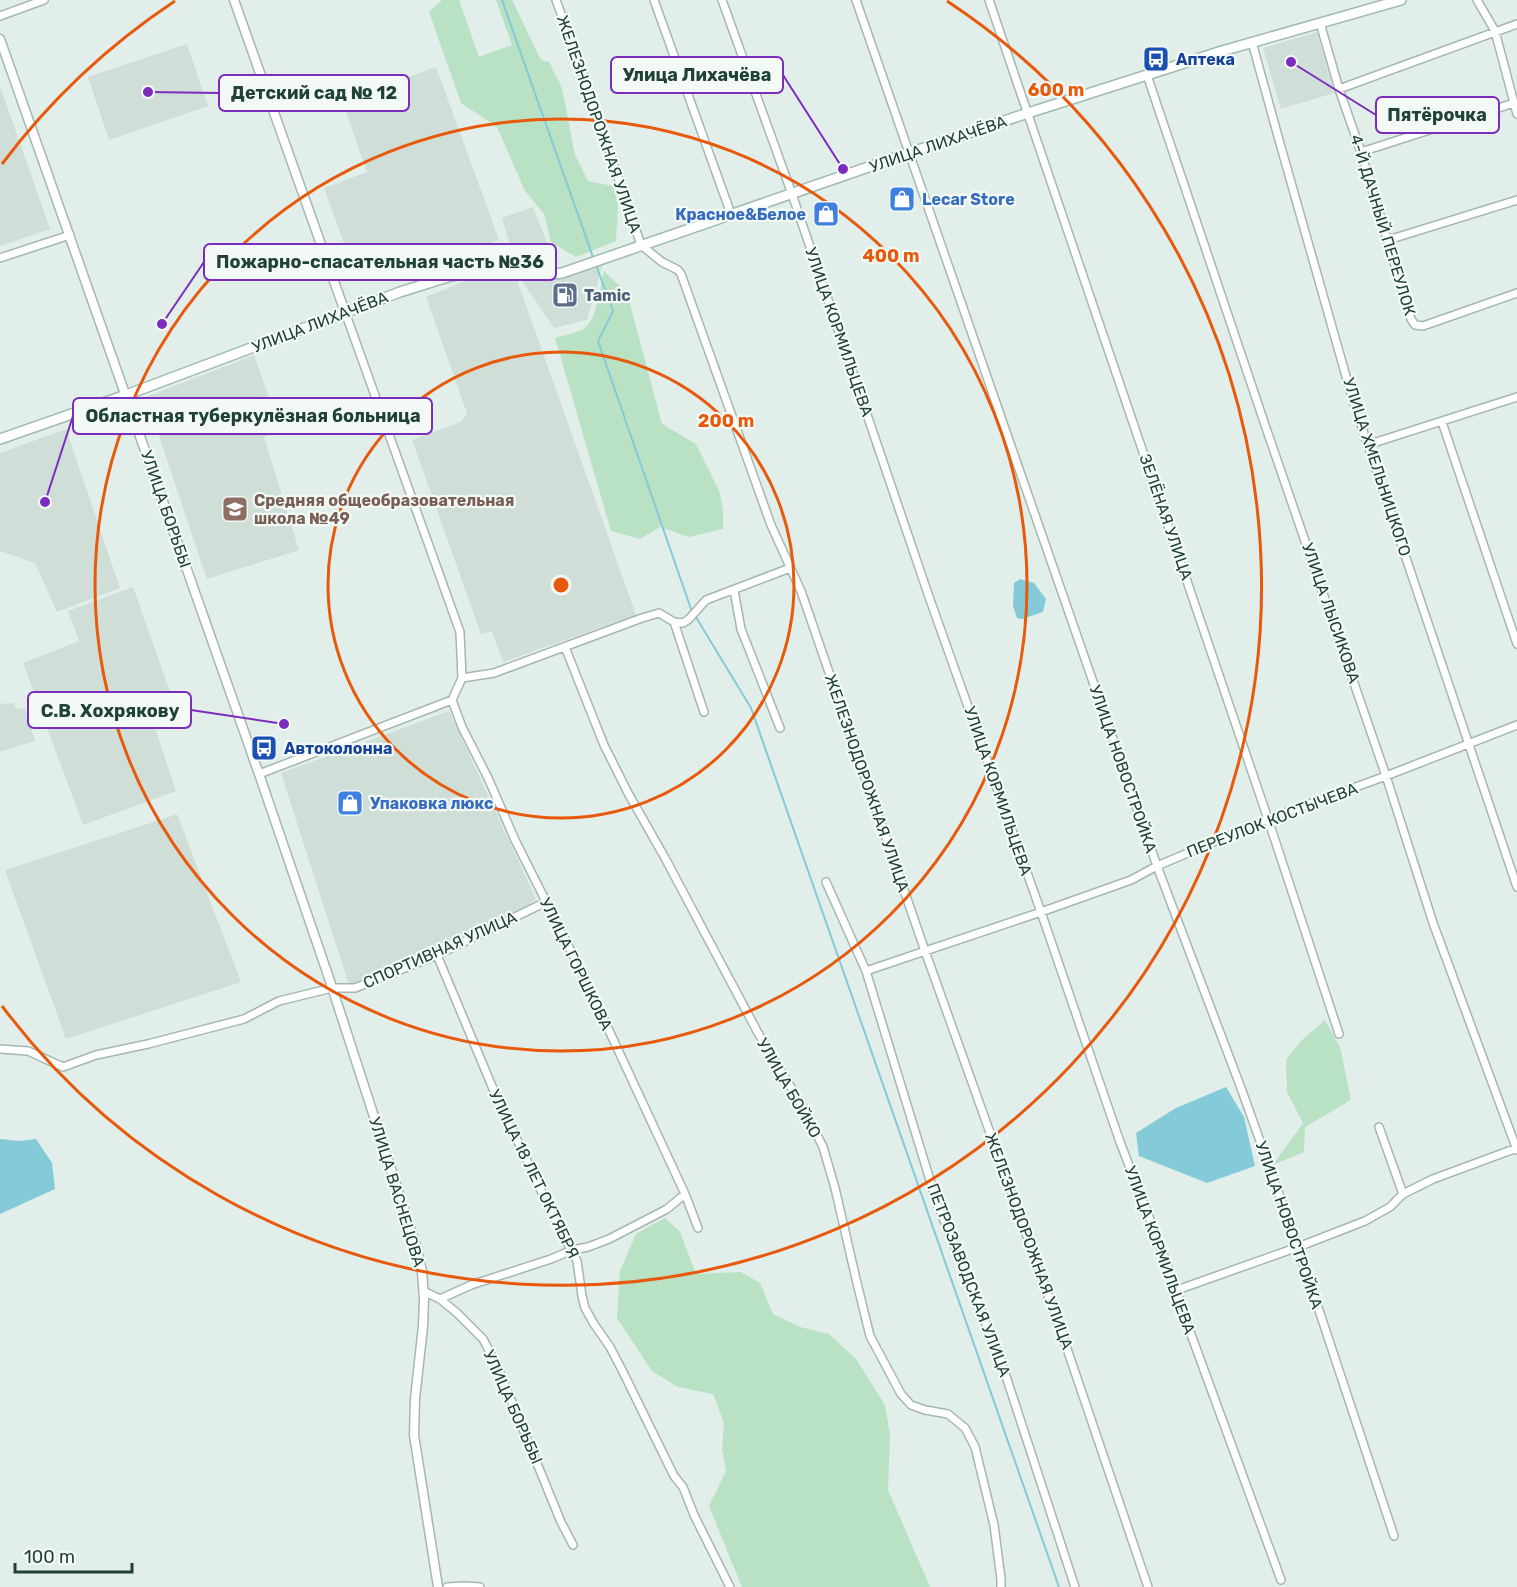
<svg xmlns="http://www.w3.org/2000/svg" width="1517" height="1587" font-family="Rubik,sans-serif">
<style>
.built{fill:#d0ded8}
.green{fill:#b9e1c4}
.water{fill:#84cad8}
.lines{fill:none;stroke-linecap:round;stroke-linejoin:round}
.stream{stroke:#84cad8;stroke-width:2}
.minor-casing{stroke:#a4b7b0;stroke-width:10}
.tertiary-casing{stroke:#a4b7b0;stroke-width:11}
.secondary-casing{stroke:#9fbbb1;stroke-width:12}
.minor{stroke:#fff;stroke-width:7}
.tertiary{stroke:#fff;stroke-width:8}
.secondary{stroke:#fff;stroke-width:9}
.ring{fill:none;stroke:#e8590c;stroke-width:3}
.labels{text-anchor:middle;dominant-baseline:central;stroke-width:4.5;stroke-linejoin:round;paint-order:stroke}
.transit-label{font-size:16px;font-weight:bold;fill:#164399;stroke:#f3faf6;text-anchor:start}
.street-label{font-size:16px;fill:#204138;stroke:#f3faf6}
.shop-label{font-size:16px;font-weight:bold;fill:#366cbe;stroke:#f3faf6;text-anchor:start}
.service-label{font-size:16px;font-weight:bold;fill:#4e5e75;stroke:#f3faf6;text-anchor:start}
.education-label{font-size:16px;font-weight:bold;fill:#785e54;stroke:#f3faf6;text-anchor:start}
.centre{fill:#e8590c;stroke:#f3faf6;stroke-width:3}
.ring-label{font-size:18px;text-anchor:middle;font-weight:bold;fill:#e8590c;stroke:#f3faf6;stroke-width:4.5;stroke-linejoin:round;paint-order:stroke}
.leader{fill:none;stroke:#7b2cbf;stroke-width:2}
.callout-dot{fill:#7b2cbf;stroke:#f3faf6;stroke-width:2}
.callout{fill:#f3faf6;stroke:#7b2cbf;stroke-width:2}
.callout-label{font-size:18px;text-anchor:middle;font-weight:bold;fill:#204138}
</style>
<rect width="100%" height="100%" fill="#e2eee9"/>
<path class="built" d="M 1317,32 L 1334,93 L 1281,109 L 1263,48 Z
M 187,44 L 208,106 L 109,140 L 88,77 Z
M 436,67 L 499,240 L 396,277 L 390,261 L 355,274 L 324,188 L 367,172 L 342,101 Z
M 0,86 L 50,229 L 0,246 Z
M 533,207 L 549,248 L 536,260 L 502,256 L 510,246 L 502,218 Z
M 603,263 L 587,320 L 554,328 L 520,278 L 554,277 Z
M 475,277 L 516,277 L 636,615 L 503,662 L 492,631 L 481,634 L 412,440 L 461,422 L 467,413 L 426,297 Z
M 254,355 L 281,431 L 264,437 L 299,550 L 207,579 L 146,397 Z
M 66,429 L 120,588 L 57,612 L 35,563 L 0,551 L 0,453 Z
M 133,587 L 174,703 L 150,713 L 176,791 L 83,825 L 23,663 L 79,641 L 68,611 Z
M 13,703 L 17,709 L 25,708 L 35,741 L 0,752 L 0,704 Z
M 449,711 L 536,899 L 522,911 L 349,985 L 281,773 Z
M 177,814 L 241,982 L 66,1039 L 5,870 L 166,818 Z"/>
<path class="green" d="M 442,0 L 459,0 L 479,57 L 512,45 L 496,0 L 512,0 L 541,60 L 549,62 L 562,88 L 575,155 L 588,181 L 613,186 L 618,205 L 616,241 L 576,257 L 551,242 L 544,214 L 525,191 L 497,127 L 461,103 L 429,12 Z
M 604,271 L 627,293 L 662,424 L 696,444 L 720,493 L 723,511 L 723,529 L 689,537 L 660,527 L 640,539 L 611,531 L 555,338 C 564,335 575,334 583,329 C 597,322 600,286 604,271 Z
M 1325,1020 L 1340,1047 L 1351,1100 L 1305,1127 L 1304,1152 L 1273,1165 L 1303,1123 L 1287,1092 L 1286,1060 L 1301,1041 Z
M 665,1218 L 680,1232 L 696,1274 L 741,1272 L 760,1283 L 773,1314 L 800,1327 L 829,1334 L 856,1359 L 885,1405 L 890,1435 L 888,1490 L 930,1587 L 742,1587 L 709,1506 L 726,1471 L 722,1449 L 724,1423 L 713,1394 L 678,1387 L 652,1371 L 617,1318 L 620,1271 L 636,1234 Z"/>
<path class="water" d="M 1020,579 L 1034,583 L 1046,599 L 1043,612 L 1022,619 L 1017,618 L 1013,606 L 1014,583 Z
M 1226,1087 L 1244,1117 L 1255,1166 L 1207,1183 L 1139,1156 L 1136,1133 L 1176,1108 Z
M 0,1139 L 19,1141 L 36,1139 L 52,1163 L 55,1189 L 0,1214 Z"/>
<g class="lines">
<path class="stream" d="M 502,0 L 594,260
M 596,265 L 613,311 L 598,341 L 691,609 L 751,708 L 1059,1587"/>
<defs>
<path id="minor" d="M 556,0 L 585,80 L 641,245 L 662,262 L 678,270 L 681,274 L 771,525 L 801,591 L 925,951 L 1062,1334 L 1148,1587
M 654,0 L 731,214
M 722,0 L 792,194 L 928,594 L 1041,912 L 1120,1142 L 1177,1290 L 1181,1307 L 1281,1580
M 856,0 L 1157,866 L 1241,1088 L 1298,1247 L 1394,1536
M 989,0 L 1268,819 L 1339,1034
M 1477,0 L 1495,31 L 1517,114
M 0,16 L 44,0
M 1320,23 L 1339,89 L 1361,152 L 1411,319 L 1415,325 L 1423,326 L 1517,293
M 1252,42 L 1279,140 L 1353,401 L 1517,887
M 1147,75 L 1265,425 L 1386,776 L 1433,923 L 1517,1150
M 1339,89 L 1517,24
M 1361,152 L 1514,103
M 1388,240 L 1517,200
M 0,258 L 70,235
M 345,312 L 460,632 L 462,678
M 1442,422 L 1517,644
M 1367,445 L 1517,397
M 734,590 L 741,629 L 780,728
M 674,622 L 704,712
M 565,647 L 604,745 L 628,793 L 665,858 L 758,1033 L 804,1109 L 823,1147 L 835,1188 L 856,1279 L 870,1336 L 901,1394 L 911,1405 L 925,1410 L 948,1414 L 965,1428 L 975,1447 L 994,1525 L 1001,1579 L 1001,1587
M 452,700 L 462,727 L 488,778 L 515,840 L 586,981 L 685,1194 L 698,1228
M 259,774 L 452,700 L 462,678 L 494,673 L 642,618 L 659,613 L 674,622 L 683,623 L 689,619 L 706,600 L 790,568
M 826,882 L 866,971 L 937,1203 L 1000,1358 L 1075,1587
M 437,955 L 499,1103 L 523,1152 L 553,1216 L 577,1261 L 582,1296 L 585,1308 L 594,1324 L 610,1347 L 623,1372 L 674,1476 L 683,1487 L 694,1515 L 730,1587
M 866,971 L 1041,912 L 1131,880 L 1157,866 L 1268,819 L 1386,776 L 1517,725
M 0,1049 L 28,1051 L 63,1067 L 96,1055 L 148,1044 L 244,1019 L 279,1001 L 332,988 L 355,988 L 437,955 L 546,902
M 1379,1127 L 1403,1194
M 1177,1290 L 1298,1247 L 1365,1221 L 1390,1207 L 1403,1194 L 1433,1179 L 1517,1148
M 423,1291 L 440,1299 L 457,1313 L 483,1339 L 498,1368 L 561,1522 L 573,1545
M 440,1299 L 471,1285 L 551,1259 L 572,1250 L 588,1247 L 609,1239 L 667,1209 L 685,1194
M 447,1587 L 465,1586 L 480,1587"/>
<path id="tertiary" d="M 234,0 L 345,312
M 0,39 L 259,774 L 330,981 L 416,1246 L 422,1271 L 424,1299 L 423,1326 L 415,1399 L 414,1435 L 438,1587"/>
<path id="secondary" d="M 0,439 L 126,395 L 400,292 L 451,276 L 486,270 L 546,275 L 562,273 L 909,153 L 1028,113 L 1222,51 L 1401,0"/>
</defs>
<use href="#minor" class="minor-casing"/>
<use href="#tertiary" class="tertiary-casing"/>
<use href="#secondary" class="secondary-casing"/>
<use href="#minor" class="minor"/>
<use href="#tertiary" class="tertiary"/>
<use href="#secondary" class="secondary"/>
</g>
<g class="ring">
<circle cx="561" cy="585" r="233"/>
<circle cx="561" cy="585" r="466"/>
<path d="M2 164A700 700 0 0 1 175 1M947 1A700 700 0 1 1 2 1006"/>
</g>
<defs>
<symbol id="bus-square" viewBox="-11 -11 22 22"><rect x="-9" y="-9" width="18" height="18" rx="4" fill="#1a4fb4" stroke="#f3faf6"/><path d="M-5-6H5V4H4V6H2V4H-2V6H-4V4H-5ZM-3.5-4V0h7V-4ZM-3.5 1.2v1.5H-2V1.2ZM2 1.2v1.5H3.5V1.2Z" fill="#fff"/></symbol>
<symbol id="shop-square" viewBox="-11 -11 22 22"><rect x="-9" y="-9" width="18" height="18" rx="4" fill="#3f7fe0" stroke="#f3faf6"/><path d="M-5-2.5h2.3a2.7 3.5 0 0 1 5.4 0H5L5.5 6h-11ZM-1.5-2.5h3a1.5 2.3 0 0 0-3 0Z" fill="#fff"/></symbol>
<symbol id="fuel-square" viewBox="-11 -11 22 22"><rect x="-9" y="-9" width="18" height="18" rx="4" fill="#5c6f8a" stroke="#f3faf6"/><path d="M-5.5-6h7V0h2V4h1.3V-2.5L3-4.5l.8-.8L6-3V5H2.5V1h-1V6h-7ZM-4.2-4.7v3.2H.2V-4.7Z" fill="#fff"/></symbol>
<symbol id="school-square" viewBox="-11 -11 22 22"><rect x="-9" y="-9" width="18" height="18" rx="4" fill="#8d6e63" stroke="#f3faf6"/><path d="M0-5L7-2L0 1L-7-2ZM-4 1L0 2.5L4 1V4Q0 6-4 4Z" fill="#fff"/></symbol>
</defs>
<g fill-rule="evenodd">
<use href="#bus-square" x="1141" y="44" width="30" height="30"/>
<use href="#shop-square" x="887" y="184" width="30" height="30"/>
<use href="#shop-square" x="811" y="199" width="30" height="30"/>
<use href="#fuel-square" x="550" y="280" width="30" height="30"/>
<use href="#school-square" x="220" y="494" width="30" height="30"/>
<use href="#bus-square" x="249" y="733" width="30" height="30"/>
<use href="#shop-square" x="335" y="788" width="30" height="30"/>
</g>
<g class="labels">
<g class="transit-label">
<text x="1176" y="59">Аптека</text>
<text x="284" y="748">Автоколонна</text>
</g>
<g class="street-label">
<text transform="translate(599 124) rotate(71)">ЖЕЛЕЗНОДОРОЖНАЯ УЛИЦА</text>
<text transform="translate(938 144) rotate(-19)">УЛИЦА ЛИХАЧЁВА</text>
<text transform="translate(1383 225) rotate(73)">4-Й ДАЧНЫЙ ПЕРЕУЛОК</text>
<text transform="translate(320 322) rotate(-21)">УЛИЦА ЛИХАЧЁВА</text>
<text transform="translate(839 332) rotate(71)">УЛИЦА КОРМИЛЬЦЕВА</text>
<text transform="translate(1377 467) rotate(72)">УЛИЦА ХМЕЛЬНИЦКОГО</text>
<text transform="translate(166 509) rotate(71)">УЛИЦА БОРЬБЫ</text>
<text transform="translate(1166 517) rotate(71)">ЗЕЛЁНАЯ УЛИЦА</text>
<text transform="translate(1331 613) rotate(71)">УЛИЦА ЛЫСИКОВА</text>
<text transform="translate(1123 769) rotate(71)">УЛИЦА НОВОСТРОЙКА</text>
<text transform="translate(867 783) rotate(71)">ЖЕЛЕЗНОДОРОЖНАЯ УЛИЦА</text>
<text transform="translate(998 791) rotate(71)">УЛИЦА КОРМИЛЬЦЕВА</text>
<text transform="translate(1272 820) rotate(-21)">ПЕРЕУЛОК КОСТЫЧЕВА</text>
<text transform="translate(440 950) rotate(-24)">СПОРТИВНАЯ УЛИЦА</text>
<text transform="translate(576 964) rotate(64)">УЛИЦА ГОРШКОВА</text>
<text transform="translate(789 1088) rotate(60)">УЛИЦА БОЙКО</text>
<text transform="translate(534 1174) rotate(64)">УЛИЦА 18 ЛЕТ ОКТЯБРЯ</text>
<text transform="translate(397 1192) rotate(73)">УЛИЦА ВАСНЕЦОВА</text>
<text transform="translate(1289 1225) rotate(71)">УЛИЦА НОВОСТРОЙКА</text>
<text transform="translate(1029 1241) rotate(70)">ЖЕЛЕЗНОДОРОЖНАЯ УЛИЦА</text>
<text transform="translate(1160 1250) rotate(70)">УЛИЦА КОРМИЛЬЦЕВА</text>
<text transform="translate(969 1280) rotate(69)">ПЕТРОЗАВОДСКАЯ УЛИЦА</text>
<text transform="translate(513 1407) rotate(66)">УЛИЦА БОРЬБЫ</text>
</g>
<g class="shop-label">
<text x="922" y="199">Lecar Store</text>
<text x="806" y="214" text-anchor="end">Красное&amp;Белое</text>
<text x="370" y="803">Упаковка люкс</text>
</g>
<g class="service-label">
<text x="584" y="295">Tamic</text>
</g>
<g class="education-label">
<text x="254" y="500">Средняя общеобразовательная<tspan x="254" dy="18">школа №49</tspan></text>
</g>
</g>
<circle cx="561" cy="585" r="9" class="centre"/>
<g class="ring-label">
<text x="1056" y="96">600 m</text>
<text x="891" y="262">400 m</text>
<text x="726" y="427">200 m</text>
</g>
<path class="leader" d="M843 169L783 75M148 92L219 93M1291 62L1376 115M162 324L204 262M45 502L73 416M284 724L191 710"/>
<g class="callout-dot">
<circle cx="843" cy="169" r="6"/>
<circle cx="148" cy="92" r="6"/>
<circle cx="1291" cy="62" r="6"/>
<circle cx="162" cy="324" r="6"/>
<circle cx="45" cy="502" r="6"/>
<circle cx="284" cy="724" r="6"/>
</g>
<g class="callout">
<rect x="611" y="57" width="172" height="36" rx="6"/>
<rect x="219" y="75" width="190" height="36" rx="6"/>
<rect x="1376" y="97" width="123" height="36" rx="6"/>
<rect x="204" y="244" width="352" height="36" rx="6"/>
<rect x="73" y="398" width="359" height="36" rx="6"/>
<rect x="28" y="692" width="163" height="36" rx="6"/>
</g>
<g class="callout-label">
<text x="697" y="81">Улица Лихачёва</text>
<text x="314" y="99">Детский сад № 12</text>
<text x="1437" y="121">Пятёрочка</text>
<text x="380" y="268">Пожарно-спасательная часть №36</text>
<text x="253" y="422">Областная туберкулёзная больница</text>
<text x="110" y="717">С.В. Хохрякову</text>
</g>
<path d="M15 1563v9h117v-9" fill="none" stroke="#204138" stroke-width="3"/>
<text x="24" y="1563" font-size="18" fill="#204138" stroke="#f3faf6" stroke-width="4.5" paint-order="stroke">100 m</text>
</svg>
